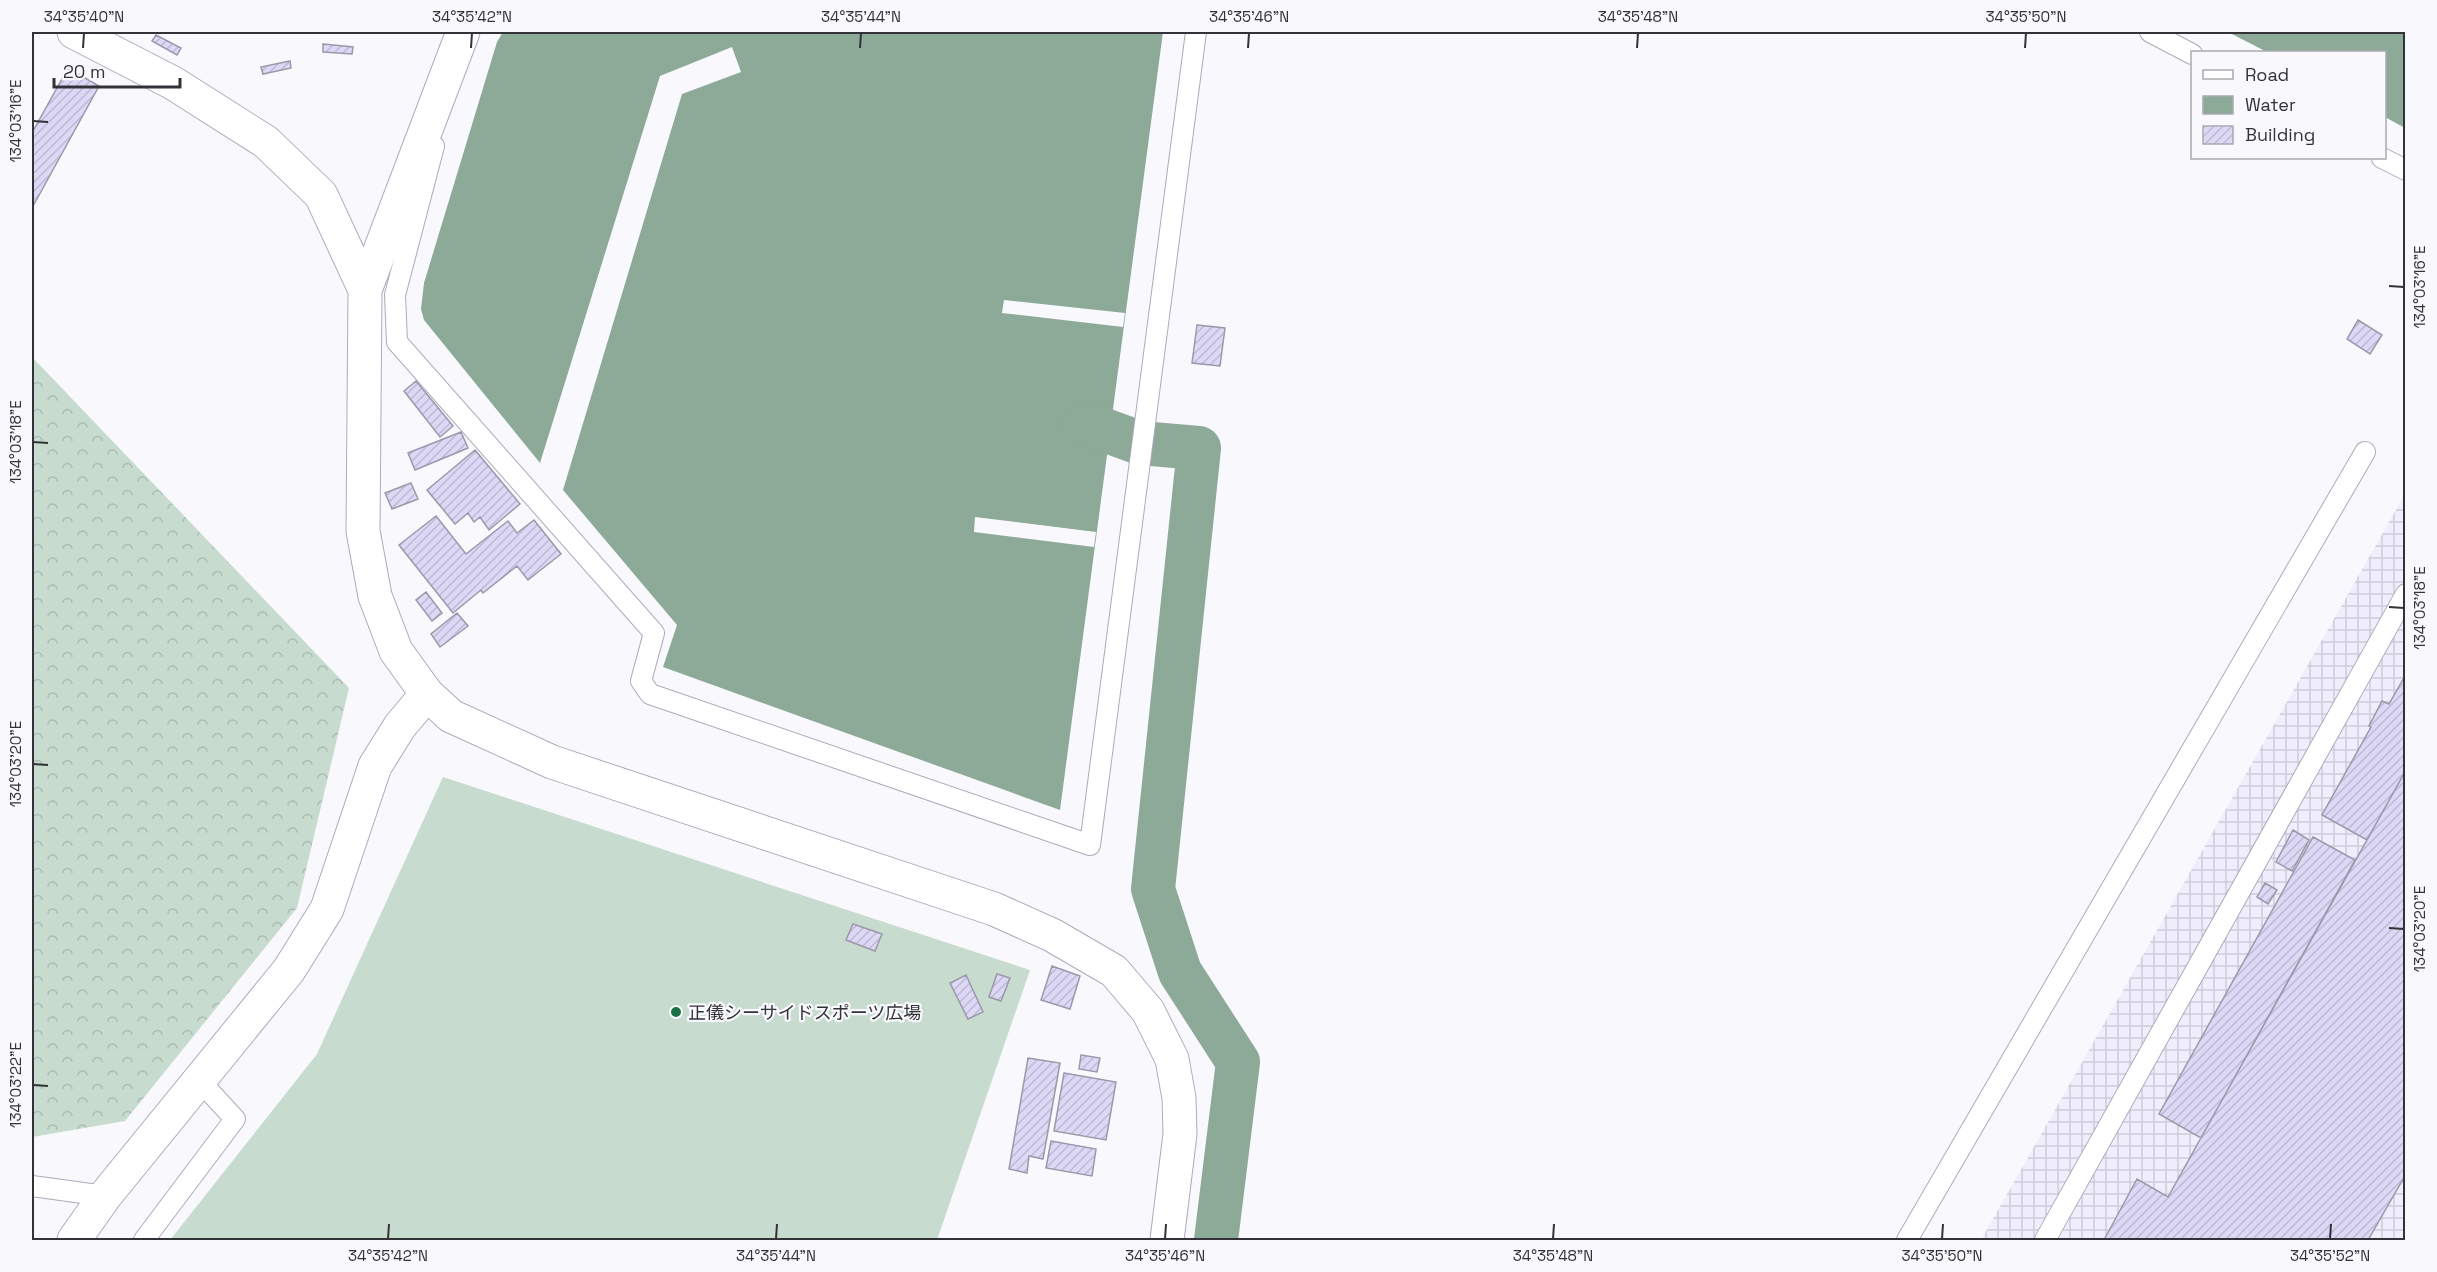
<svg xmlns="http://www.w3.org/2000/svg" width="2437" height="1272" font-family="'Space Grotesk','Noto Sans JP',sans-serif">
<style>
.industrial{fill:url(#industrial-grid)}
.forest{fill:url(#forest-crowns)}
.pitch{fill:#c7dbce}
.water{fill:#8da997}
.pier{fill:#f9f9fd}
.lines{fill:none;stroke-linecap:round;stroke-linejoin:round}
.canal{stroke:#8da997;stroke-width:44}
.building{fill:url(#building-hatch);stroke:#9b98a9;stroke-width:1.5}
.service-casing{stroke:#adaabc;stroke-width:22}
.minor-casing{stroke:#adaabc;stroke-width:35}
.tertiary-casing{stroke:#adaabc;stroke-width:35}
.service{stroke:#fff;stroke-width:20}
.minor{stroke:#fff;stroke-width:33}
.tertiary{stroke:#fff;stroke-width:33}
.ticks{fill:none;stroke:#333239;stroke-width:2}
.poi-dot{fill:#177247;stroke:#f9f9fd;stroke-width:2}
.labels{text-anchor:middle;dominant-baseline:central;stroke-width:4.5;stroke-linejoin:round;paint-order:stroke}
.poi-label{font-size:18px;fill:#333239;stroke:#f9f9fd;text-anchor:start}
.neatline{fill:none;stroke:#333239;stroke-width:2}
.ticks-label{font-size:15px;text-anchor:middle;fill:#333239}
</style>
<defs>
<pattern id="industrial-grid" width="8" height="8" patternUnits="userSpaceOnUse" patternTransform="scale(1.5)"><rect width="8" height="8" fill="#f0edfd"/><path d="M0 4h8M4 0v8" fill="none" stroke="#ceccda"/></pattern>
<pattern id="forest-crowns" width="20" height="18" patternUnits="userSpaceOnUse" patternTransform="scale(1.5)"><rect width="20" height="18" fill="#c7dbce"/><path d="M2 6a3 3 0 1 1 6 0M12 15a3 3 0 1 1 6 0" fill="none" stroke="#abbcb2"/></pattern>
<pattern id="building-hatch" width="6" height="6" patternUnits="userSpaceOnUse" patternTransform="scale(1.5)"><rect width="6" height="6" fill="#ddd8f6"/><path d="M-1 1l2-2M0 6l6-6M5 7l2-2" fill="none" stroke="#bebad4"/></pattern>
</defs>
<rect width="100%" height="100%" fill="#f9f9fd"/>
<path class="industrial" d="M 2405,494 L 2405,1240 L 1981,1240 Z"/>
<path class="forest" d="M 32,357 L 349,688 L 297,908 L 125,1121 L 32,1137 Z"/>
<path class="pitch" d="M 443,777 L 1030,970 L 937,1240 L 170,1240 L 317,1054 Z"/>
<path class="water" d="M 503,32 L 1163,32 L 1111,424 L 1120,425 L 1118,442 L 1109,440 L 1060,810 L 663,667 L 677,625 L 563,490 L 682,94 L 741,72 L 732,47 L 660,76 L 540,463 L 424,320 L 421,309 L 424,283 L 497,42 Z
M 2228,32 L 2405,32 L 2405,128 L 2385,117 L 2384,52 L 2267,52 Z"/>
<path class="pier" d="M 1004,300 L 1125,313 L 1123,327 L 1002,313 Z
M 975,517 L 1096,532 L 1094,547 L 974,532 Z"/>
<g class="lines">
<path class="canal" d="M 1085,423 L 1140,443 L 1199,448 L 1153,889 L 1180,972 L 1238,1062 L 1216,1240"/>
</g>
<path class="building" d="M 156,35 L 181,48 L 177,55 L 152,41 Z
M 323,44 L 353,47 L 352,54 L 323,52 Z
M 290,61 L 291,68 L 263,74 L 261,67 Z
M 68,68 L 99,86 L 32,208 L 32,133 Z
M 2358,320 L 2382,335 L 2370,354 L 2347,339 Z
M 1197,325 L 1225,328 L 1220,366 L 1192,363 Z
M 416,381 L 453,426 L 440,437 L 404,391 Z
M 461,432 L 468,448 L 415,470 L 408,453 Z
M 475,450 L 520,504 L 489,530 L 480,517 L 474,522 L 468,513 L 455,524 L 427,490 Z
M 411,483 L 418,499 L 392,509 L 385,493 Z
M 436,516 L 466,554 L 508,521 L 517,533 L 534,520 L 561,554 L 528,580 L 517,566 L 483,593 L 481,590 L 453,613 L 399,545 Z
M 426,592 L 442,613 L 432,621 L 416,600 Z
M 457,613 L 468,626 L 440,647 L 431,634 Z
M 2406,674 L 2406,770 L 2367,840 L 2322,815 L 2371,727 L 2369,726 L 2382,701 L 2389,704 Z
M 2406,770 L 2406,1174 L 2368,1240 L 2104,1240 L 2137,1179 L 2168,1197 Z
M 2293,830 L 2309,840 L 2292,871 L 2276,862 Z
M 2313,837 L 2355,860 L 2201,1138 L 2159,1114 Z
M 2265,883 L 2277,890 L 2268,904 L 2257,897 Z
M 853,924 L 882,934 L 875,951 L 846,940 Z
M 1052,966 L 1080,976 L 1070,1009 L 1041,1000 Z
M 997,974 L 1010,978 L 1001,1001 L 989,997 Z
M 966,975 L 983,1012 L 968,1019 L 950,983 Z
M 1081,1055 L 1100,1058 L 1097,1072 L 1079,1069 Z
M 1028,1058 L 1060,1063 L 1043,1159 L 1029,1156 L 1027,1173 L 1009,1169 Z
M 1064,1073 L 1116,1082 L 1106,1140 L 1054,1131 Z
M 1051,1141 L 1096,1149 L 1092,1176 L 1046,1168 Z"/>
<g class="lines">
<defs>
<path id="service" d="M 2150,32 L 2192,54
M 434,146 L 395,295 L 397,342 L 654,633 L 641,681 L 650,694 L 1090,845 L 1196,32
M 2382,158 L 2406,170
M 32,1186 L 105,1196
M 144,1240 L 235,1119 L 198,1079
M 1907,1240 L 2365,452
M 2045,1240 L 2406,594"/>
<path id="minor" d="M 74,32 L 173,83 L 266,142 L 321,195 L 365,290
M 74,1240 L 105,1196 L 289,970 L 327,909 L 375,766 L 400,726 L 427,694 L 396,651 L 375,596 L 363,531 L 365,290 L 463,32"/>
<path id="tertiary" d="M 427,694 L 451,716 L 552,762 L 994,909 L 1052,935 L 1114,971 L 1148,1011 L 1172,1059 L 1179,1098 L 1180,1134 L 1167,1240"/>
</defs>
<use href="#service" class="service-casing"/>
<use href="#minor" class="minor-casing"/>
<use href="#tertiary" class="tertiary-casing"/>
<use href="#service" class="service"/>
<use href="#minor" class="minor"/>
<use href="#tertiary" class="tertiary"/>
</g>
<path class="ticks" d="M 83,48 L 84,33M 471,48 L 472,33M 860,48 L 861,33M 1248,48 L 1249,33M 1637,48 L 1638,33M 2025,48 L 2026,33M 33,121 L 48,122M 2389,286 L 2404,287M 33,442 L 48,443M 2389,607 L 2404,608M 33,764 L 48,765M 2389,928 L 2404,929M 33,1085 L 48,1086M 388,1239 L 389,1224M 776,1239 L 777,1224M 1165,1239 L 1166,1224M 1553,1239 L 1554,1224M 1942,1239 L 1943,1224M 2330,1239 L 2331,1224"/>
<circle class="poi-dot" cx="676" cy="1012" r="6"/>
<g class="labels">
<g class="poi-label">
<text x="688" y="1012">正儀シーサイドスポーツ広場</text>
</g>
</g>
<rect width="2437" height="1272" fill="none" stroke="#f9f9fd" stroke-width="66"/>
<rect x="2191" y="51" width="195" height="108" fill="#f9f9fd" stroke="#aaa9af" stroke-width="1.5"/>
<rect x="2203" y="70" width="30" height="9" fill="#ffffff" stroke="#aaa9af" stroke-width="1.5"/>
<text x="2245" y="81" font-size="18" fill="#333239">Road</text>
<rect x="2203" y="96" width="30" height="18" fill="#8da997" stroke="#aaa9af" stroke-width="1.5"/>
<text x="2245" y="111" font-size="18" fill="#333239">Water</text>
<rect x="2203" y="126" width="30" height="18" fill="url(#building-hatch)" stroke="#aaa9af" stroke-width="1.5"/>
<text x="2245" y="141" font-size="18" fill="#333239">Building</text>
<path d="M54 78v9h126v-9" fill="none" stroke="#333239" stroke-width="3"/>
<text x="63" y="78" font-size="18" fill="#333239" stroke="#f9f9fd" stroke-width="4.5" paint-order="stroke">20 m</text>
<rect x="33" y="33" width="2371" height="1206" class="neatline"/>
<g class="ticks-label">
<text x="84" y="22">34°35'40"N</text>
<text x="472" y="22">34°35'42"N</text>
<text x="861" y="22">34°35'44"N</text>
<text x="1249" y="22">34°35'46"N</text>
<text x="1638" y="22">34°35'48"N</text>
<text x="2026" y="22">34°35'50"N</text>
<text transform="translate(16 121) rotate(-90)" y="5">134°03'16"E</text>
<text transform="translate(2420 287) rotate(-90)" y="5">134°03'16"E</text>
<text transform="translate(16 442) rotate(-90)" y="5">134°03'18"E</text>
<text transform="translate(2420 608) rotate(-90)" y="5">134°03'18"E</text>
<text transform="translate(16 764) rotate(-90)" y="5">134°03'20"E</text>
<text transform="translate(2420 929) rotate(-90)" y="5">134°03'20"E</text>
<text transform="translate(16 1085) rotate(-90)" y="5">134°03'22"E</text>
<text x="388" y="1261">34°35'42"N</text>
<text x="776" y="1261">34°35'44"N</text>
<text x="1165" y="1261">34°35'46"N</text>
<text x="1553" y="1261">34°35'48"N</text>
<text x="1942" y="1261">34°35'50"N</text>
<text x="2330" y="1261">34°35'52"N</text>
</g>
</svg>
